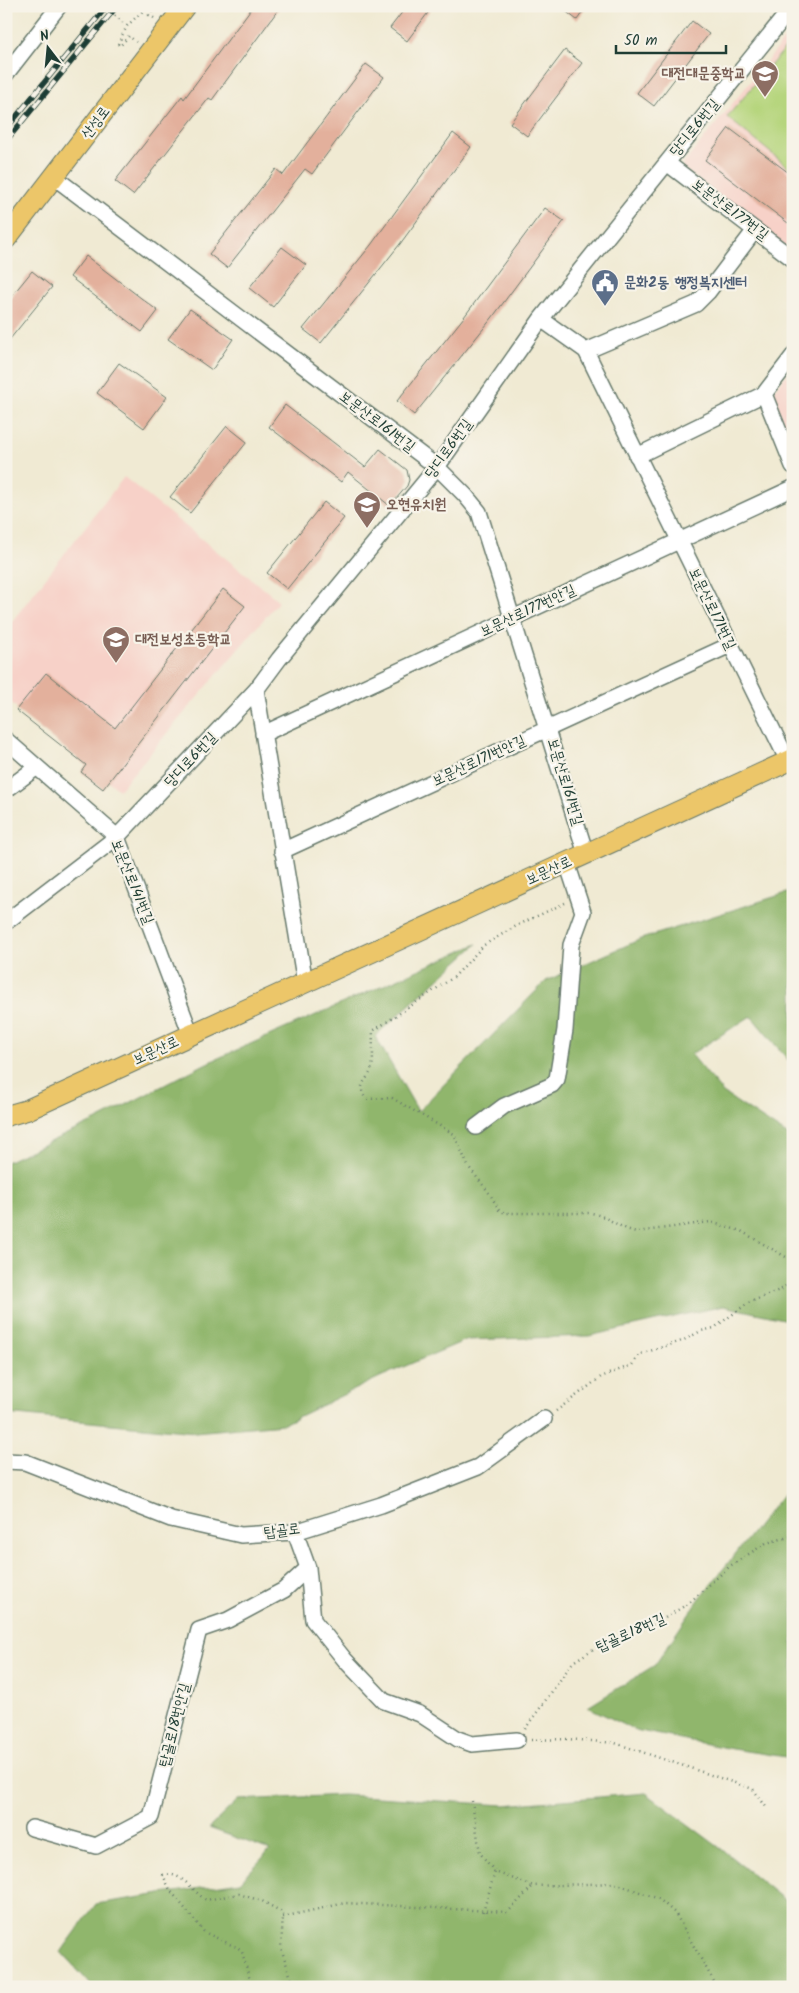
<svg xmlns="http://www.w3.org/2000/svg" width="799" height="1993" font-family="Kalam,'Poor Story',sans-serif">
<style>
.built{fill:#f7d1c8}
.green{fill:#b6d57d;stroke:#6a8958}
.forest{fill:#90b66c;stroke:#587a50}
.building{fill:#e3b09c}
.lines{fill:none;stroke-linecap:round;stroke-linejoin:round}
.minor-casing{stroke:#687a6c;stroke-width:18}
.major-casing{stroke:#687a6c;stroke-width:22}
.path{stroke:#687a6c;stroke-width:2.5;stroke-dasharray:1 4;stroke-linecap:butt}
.minor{stroke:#fff;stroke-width:15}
.major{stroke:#ecc669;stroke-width:20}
.rail-casing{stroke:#1f3d34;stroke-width:5.5}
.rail{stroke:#f7f3e8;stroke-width:4;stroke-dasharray:11;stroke-linecap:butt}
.path-bridge{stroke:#687a6c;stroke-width:2.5;stroke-dasharray:1 4;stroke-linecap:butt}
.labels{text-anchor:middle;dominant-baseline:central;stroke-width:4.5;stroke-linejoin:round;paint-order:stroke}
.education-label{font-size:15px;font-weight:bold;fill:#785e54;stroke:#f7f3e8;text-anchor:start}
.street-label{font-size:15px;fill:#1f3d34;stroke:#f7f3e8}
.service-label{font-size:15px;font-weight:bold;fill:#4e5e75;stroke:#f7f3e8;text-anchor:start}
</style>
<rect width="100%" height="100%" fill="#f7f3e8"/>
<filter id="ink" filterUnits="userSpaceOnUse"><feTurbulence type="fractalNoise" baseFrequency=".02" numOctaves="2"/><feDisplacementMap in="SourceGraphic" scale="10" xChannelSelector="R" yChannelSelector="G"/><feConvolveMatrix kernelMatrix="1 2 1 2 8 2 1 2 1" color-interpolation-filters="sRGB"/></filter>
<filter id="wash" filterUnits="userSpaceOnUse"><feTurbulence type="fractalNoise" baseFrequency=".0096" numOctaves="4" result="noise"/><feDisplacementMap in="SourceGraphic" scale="20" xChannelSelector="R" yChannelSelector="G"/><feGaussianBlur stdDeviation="1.12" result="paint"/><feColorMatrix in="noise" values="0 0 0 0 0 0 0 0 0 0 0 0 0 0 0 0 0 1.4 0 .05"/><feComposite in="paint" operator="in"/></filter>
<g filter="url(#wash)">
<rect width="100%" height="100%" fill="#f0ead3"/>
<path class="built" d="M 793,29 L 793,252 L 681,167 Z
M 793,367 L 793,447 L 771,393 Z
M 124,477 L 279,601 L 119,790 L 6,699 L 6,629 Z"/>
<path class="green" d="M 793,39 L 793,171 L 727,117 Z"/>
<path class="forest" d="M 793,891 L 793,1061 L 789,1061 L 751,1016 L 691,1054 L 723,1093 L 793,1139 L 793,1321 L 723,1306 L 589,1336 L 466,1340 L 380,1377 L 283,1424 L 195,1432 L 6,1414 L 6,1162 L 97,1120 L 205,1064 L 477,944 L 375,1036 L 418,1111 L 546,981 L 641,939 Z
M 793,1482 L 793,1758 L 732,1749 L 635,1730 L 588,1707 L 655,1665 L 700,1598 Z
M 646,1793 L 720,1848 L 793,1907 L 793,1987 L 93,1987 L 61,1952 L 96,1904 L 240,1882 L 270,1850 L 209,1828 L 238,1800 L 344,1795 L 504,1805 Z"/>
<g id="blocks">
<path class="building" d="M 253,6 L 281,6 L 212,100 L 209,98 L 133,195 L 115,181 L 182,96 L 184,99 Z
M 407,6 L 433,6 L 407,41 L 390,28 Z
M 559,6 L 587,6 L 577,20 Z
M 692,21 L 709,34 L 654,106 L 637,93 Z
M 565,50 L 582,63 L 527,136 L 510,123 Z
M 366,64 L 384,77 L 312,174 L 305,169 L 227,268 L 209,254 L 276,169 L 283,175 Z
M 729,128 L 793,176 L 793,217 L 788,223 L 705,160 Z
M 453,133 L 471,147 L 400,244 L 321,343 L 303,329 L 371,245 Z
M 545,208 L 564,221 L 492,318 L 414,415 L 397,401 L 464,317 Z
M 282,247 L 306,265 L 273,307 L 249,288 Z
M 86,256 L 158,311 L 142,332 L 70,277 Z
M 32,271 L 52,287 L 6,344 L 6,303 Z
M 190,309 L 233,339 L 212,370 L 168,339 Z
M 119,363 L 167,397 L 144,428 L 97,393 Z
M 285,405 L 365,467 L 380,449 L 407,470 L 409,480 L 407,486 L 390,506 L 348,472 L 341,482 L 269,427 Z
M 227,426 L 247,442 L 190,513 L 170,497 Z
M 324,502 L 344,518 L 287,589 L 267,573 Z
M 223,589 L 245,606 L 103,789 L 81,772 L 86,765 L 16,710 L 46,673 L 115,728 Z"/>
</g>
</g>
<g filter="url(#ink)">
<use href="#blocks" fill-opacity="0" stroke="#687a6c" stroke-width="1"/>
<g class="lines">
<defs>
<path id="minor" d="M 6,74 L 59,6
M 667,163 L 793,259
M 54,177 L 437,467 L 465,495 L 479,512 L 586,854
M 541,319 L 586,351 L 788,761
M 586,351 L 696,304 L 708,292 L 755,230
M 764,394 L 793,466
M 637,456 L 764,394 L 793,356
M 256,690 L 305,983
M 263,734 L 793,488
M 6,740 L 117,837 L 191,1035
M 6,790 L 37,767
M 282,851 L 730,645
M 6,922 L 117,837 L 256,690 L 279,659 L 437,467 L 541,319 L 793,6
M 476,1127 L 504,1106 L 552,1085 L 557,1079 L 565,1030 L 571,945 L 583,912 L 567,863
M 6,1461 L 25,1462 L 171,1519 L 241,1535 L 295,1532 L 381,1505 L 478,1467 L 544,1419
M 295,1532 L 308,1568 L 313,1620 L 345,1660 L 384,1701 L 420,1714 L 458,1739 L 472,1744 L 517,1740
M 32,1828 L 96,1846 L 151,1817 L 199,1630 L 228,1620 L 284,1590 L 308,1568"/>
<path id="major" d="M 6,239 L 185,6
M 6,1116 L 27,1110 L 793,759"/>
</defs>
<use href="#minor" class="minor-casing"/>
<use href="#major" class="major-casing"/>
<path class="path" d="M 154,18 L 149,15 L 155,6
M 118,44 L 127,26 L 148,6
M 118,44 L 120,46 L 129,36 L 136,42
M 565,903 L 518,925 L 484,945 L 454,977 L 373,1031 C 372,1042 374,1056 372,1067 C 369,1081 355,1083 366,1099 L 392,1098 L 454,1134 L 468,1166 L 490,1194 L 499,1210 L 505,1213 L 591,1213 C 608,1216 620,1229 637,1232 L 710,1222 L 741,1231 L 793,1261
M 556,1411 L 601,1377 L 632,1365 L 640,1354 L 682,1341 L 701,1331 L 714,1328 L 748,1303 L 782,1289 L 793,1280
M 525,1729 L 573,1662 L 598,1646 L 657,1623 L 689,1603 L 730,1566 L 766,1543 L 793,1536
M 531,1740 L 567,1739 L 615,1743 L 753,1789 L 767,1808
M 472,1801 L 480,1853 L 495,1872 L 533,1886 L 615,1883 L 659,1899 L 675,1913 L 717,1987
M 483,1912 L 495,1872
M 283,1917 L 345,1903 L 508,1912 L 533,1886
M 252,1987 L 242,1952 L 236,1947 L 204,1932 L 170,1890 L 163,1875 C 182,1871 192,1891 206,1900 L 239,1894 L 262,1901 L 282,1912 L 283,1915 L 281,1948 L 294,1987"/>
<use href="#minor" class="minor"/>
<use href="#major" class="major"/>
<defs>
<path id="rail" d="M 6,129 L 107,6
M 6,141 L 117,6"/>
</defs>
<use href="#rail" class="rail-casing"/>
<use href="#rail" class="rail"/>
<path class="path-bridge" d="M 103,6 L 126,25"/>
</g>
</g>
<defs>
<symbol id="school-pin" viewBox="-11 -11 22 30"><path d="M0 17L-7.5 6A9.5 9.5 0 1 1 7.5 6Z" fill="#8d6e63" stroke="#f7f3e8"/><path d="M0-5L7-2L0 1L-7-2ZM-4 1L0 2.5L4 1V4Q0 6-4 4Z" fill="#fff"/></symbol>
<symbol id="civic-pin" viewBox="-11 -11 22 30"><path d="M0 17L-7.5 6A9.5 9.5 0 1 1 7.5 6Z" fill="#5c6f8a" stroke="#f7f3e8"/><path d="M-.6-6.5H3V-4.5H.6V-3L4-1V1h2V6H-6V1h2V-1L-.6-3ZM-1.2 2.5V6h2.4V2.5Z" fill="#fff"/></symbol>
</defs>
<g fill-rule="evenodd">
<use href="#school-pin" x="749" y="58" width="32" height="43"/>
<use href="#civic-pin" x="589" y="267" width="32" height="43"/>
<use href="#school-pin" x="351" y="489" width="32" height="43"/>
<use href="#school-pin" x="100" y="624" width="32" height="43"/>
</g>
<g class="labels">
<g class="education-label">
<text x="746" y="74" text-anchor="end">대전대문중학교</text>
<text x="386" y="505">오현유치원</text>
<text x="135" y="640">대전보성초등학교</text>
</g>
<g class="street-label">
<text transform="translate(96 123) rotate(-53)">산성로</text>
<text transform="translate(695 128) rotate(-51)">당디로6번길</text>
<text transform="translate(730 210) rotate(37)">보문산로177번길</text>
<text transform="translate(377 422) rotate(37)">보문산로161번길</text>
<text transform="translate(449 449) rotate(-54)">당디로6번길</text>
<text transform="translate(712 609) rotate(64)">보문산로171번길</text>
<text transform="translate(528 611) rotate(-25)">보문산로177번안길</text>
<text transform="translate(191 760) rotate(-47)">당디로6번길</text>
<text transform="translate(479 761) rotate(-25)">보문산로171번안길</text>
<text transform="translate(565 782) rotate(73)">보문산로161번길</text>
<text transform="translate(549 871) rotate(-25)">보문산로</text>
<text transform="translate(132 882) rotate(68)">보문산로141번길</text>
<text transform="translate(156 1051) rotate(-25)">보문산로</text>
<text transform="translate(282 1531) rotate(-7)">탑골로</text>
<text transform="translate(631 1633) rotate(-24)">탑골로18번길</text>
<text transform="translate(175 1725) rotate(-76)">탑골로18번안길</text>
</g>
<g class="service-label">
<text x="624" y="283">문화2동 행정복지센터</text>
</g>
</g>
<rect width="799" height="1993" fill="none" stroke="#f7f3e8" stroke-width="25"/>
<g transform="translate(48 48) rotate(344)" stroke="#f7f3e8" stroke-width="4" paint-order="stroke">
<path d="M0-4L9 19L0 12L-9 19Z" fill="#1f3d34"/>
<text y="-8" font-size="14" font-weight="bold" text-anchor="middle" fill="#1f3d34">N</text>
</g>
<path d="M616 45v8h110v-8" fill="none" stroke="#1f3d34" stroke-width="2.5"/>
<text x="624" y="45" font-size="15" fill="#1f3d34" stroke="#f7f3e8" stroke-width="4" paint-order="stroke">50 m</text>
</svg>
